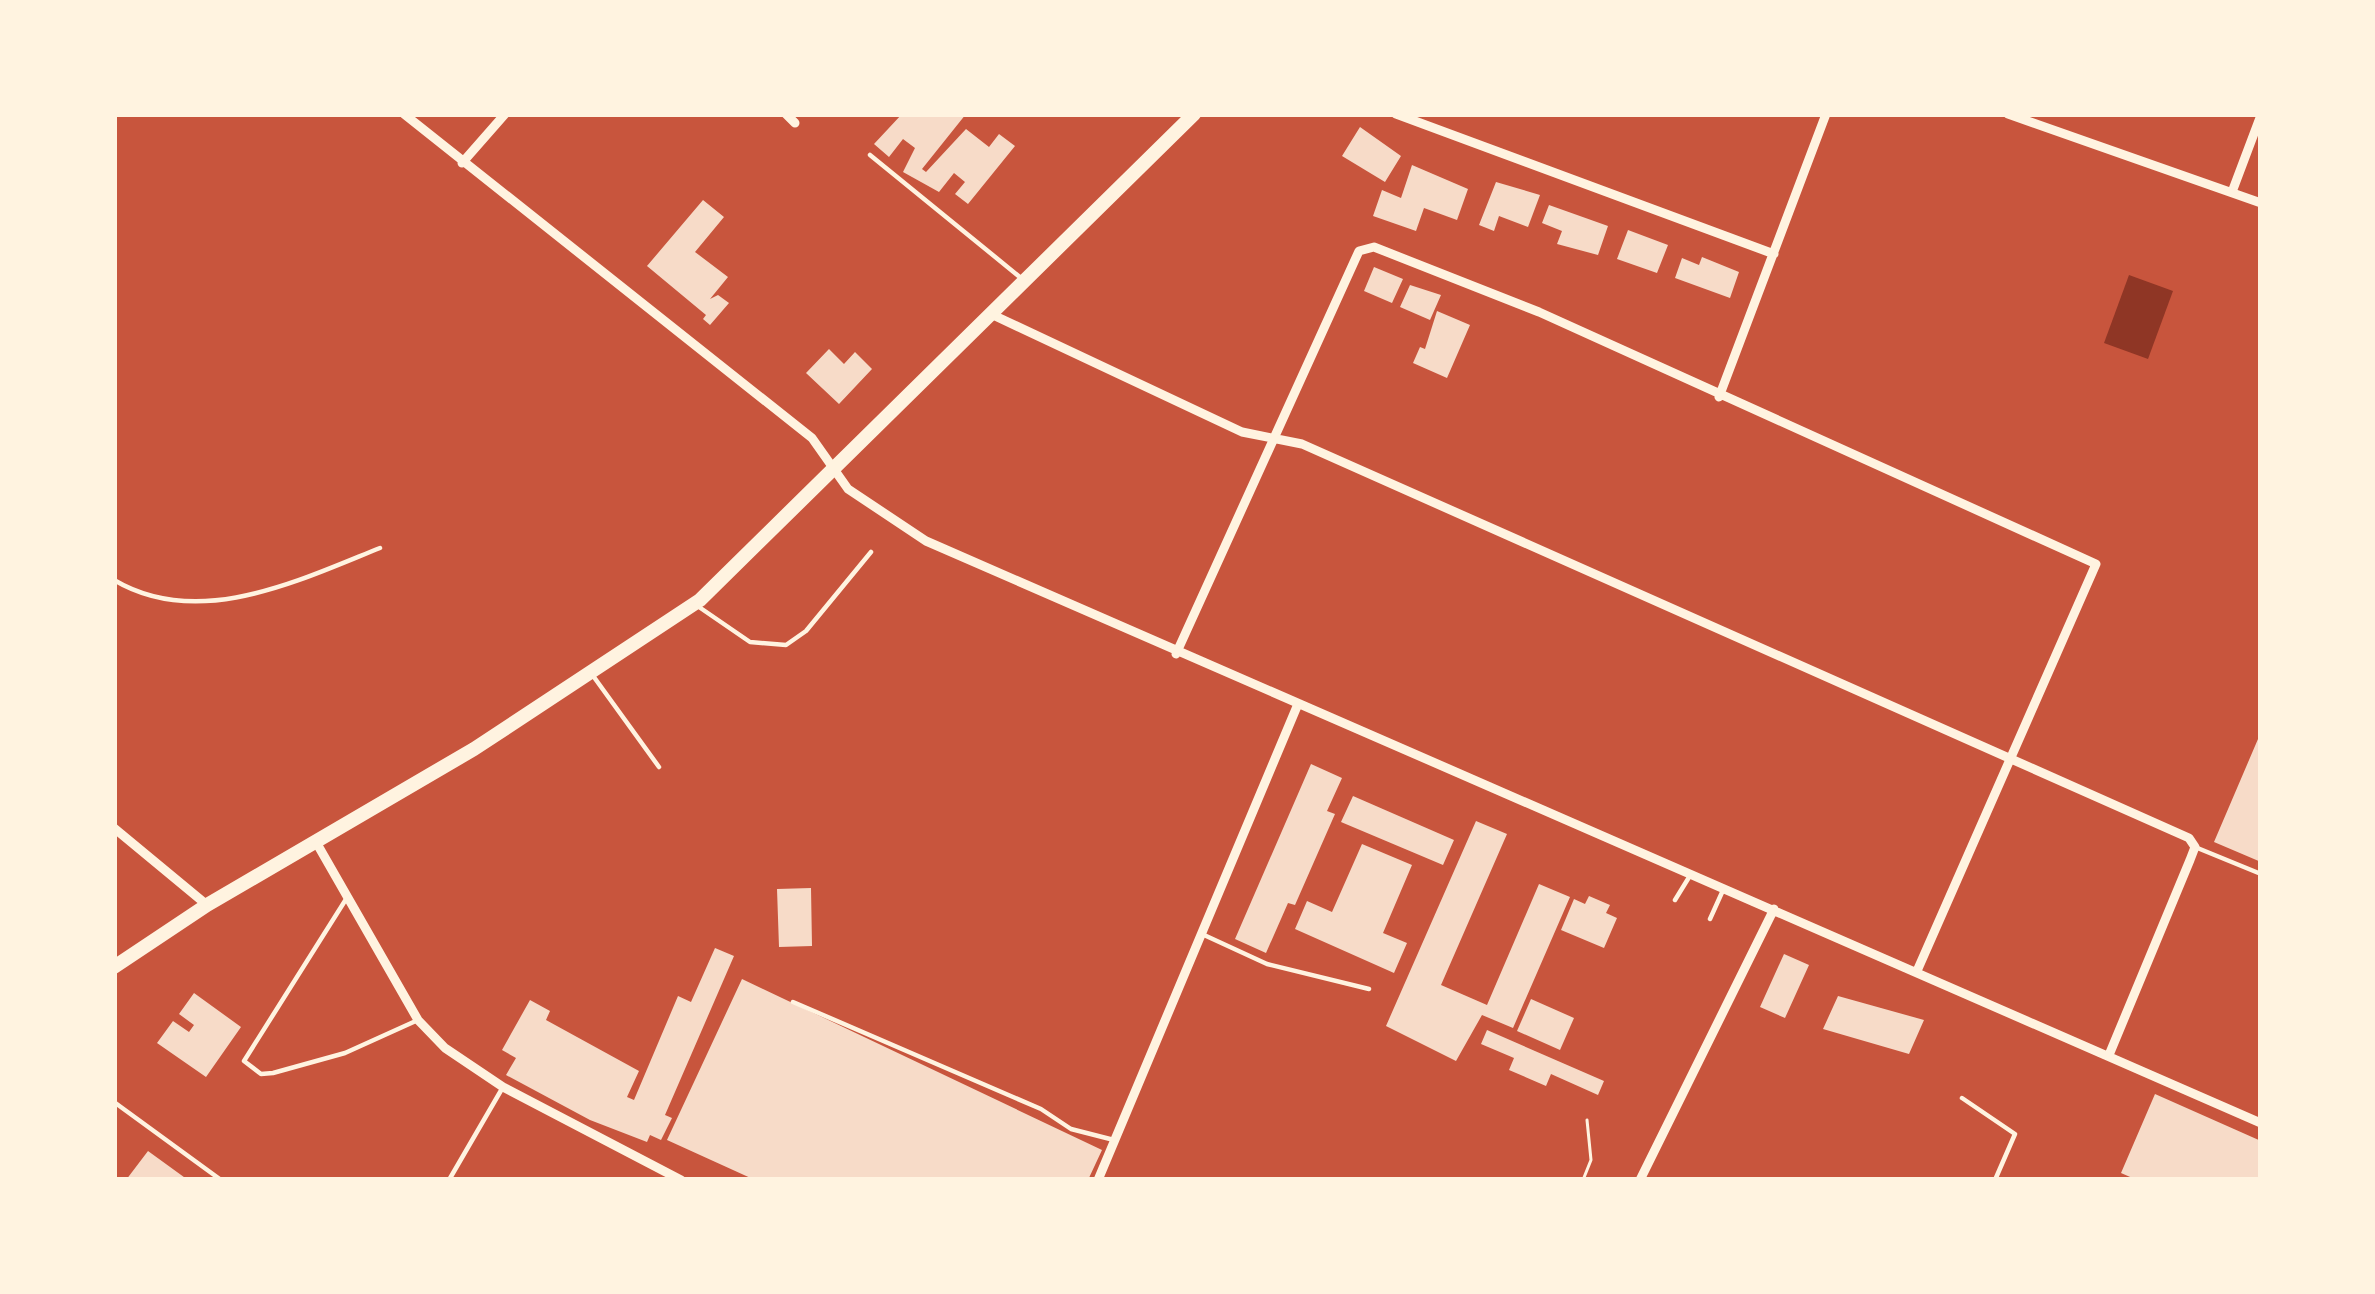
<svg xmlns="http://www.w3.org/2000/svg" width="2375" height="1294" font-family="'IBM Plex Sans',sans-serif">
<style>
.water{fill:#8f3625}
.building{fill:#f7dbc8}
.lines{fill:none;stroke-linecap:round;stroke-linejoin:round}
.path{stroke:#fff3e0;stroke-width:3}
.service{stroke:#fff3e0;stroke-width:4.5}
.minor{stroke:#fff3e0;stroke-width:9}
.secondary{stroke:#fff3e0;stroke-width:14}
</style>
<rect width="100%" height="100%" fill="#c8553d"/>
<path class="water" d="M 2129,275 L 2173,291 L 2148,359 L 2104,343 Z"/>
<path class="building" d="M 902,114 L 966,114 L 922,169 L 926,172 L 966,129 L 989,147 L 999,134 L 1015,146 L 968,204 L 955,194 L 965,182 L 954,173 L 939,192 L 903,172 L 915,148 L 903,139 L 889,157 L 874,144 Z
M 1360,127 L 1401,156 L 1385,182 L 1342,156 Z
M 1412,165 L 1468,189 L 1457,220 L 1424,208 L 1416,231 L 1373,216 L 1382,190 L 1401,198 Z
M 1496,182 L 1540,195 L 1528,227 L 1499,216 L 1494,231 L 1479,225 Z
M 703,200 L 724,217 L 695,252 L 728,277 L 710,299 L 718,295 L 729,303 L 710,325 L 703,319 L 706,315 L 647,266 Z
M 1549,205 L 1608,226 L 1598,255 L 1557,244 L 1562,231 L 1542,223 Z
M 1628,230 L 1668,245 L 1657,273 L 1617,259 Z
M 1702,257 L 1739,272 L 1730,298 L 1675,278 L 1682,258 L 1699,265 Z
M 1374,267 L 1403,279 L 1392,303 L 1364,291 Z
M 1410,285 L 1441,295 L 1430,320 L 1400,307 Z
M 1437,311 L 1470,325 L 1447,378 L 1413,363 L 1420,347 L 1425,349 Z
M 829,349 L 844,364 L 855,352 L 872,369 L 839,404 L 806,373 Z
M 2261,732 L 2261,862 L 2214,842 Z
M 1311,764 L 1342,778 L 1327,811 L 1335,814 L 1295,905 L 1288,903 L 1266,953 L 1235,939 Z
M 1353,796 L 1454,840 L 1443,865 L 1341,822 Z
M 1476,821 L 1507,834 L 1441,985 L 1487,1005 L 1539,884 L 1570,897 L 1513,1028 L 1482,1015 L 1456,1061 L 1386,1026 Z
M 1362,844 L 1412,865 L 1383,933 L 1407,943 L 1394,973 L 1295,929 L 1307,901 L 1332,912 Z
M 811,888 L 812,946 L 779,947 L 777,889 Z
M 1589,896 L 1610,905 L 1606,913 L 1617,918 L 1604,948 L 1561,930 L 1574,899 L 1585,904 Z
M 715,948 L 734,956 L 665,1115 L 672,1118 L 661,1140 L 650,1135 L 647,1142 L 590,1120 L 506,1075 L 516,1058 L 502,1050 L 530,1000 L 550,1011 L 546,1020 L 639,1071 L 627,1097 L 634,1100 L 678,996 L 691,1002 Z
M 1784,954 L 1809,965 L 1785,1018 L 1760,1007 Z
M 742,979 L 1102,1150 L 1088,1180 L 755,1180 L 667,1140 Z
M 194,993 L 241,1027 L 206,1077 L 157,1043 L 173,1021 L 189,1032 L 194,1025 L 179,1014 Z
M 1838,996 L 1924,1020 L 1909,1054 L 1823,1029 Z
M 1531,999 L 1574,1018 L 1560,1050 L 1517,1031 Z
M 1487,1030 L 1604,1081 L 1598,1095 L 1551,1074 L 1546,1086 L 1509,1070 L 1514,1058 L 1481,1044 Z
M 2155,1094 L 2261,1141 L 2261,1180 L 2137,1180 L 2121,1173 Z
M 148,1151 L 188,1180 L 126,1180 Z"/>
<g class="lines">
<path class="path" d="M 1583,1180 L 1591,1160 L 1587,1120"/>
<path class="service" d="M 870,155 L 1021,278
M 114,580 C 198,630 298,581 380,548
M 699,607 L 750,642 L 786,645 L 806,631 L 871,552
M 591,673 L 659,767
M 2195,847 L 2261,874
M 348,896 L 244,1061 L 261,1074 L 273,1073 L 345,1053 L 418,1020
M 1675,900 L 1691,874
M 1710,919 L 1724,888
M 1204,935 L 1267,964 L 1369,989
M 793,1002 L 1041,1109 L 1071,1129 L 1114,1140
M 1962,1098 L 2015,1134 L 1995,1180
M 114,1102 L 221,1180
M 449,1180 L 503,1087"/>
<path class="minor" d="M 404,114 L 812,438 L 848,489 L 926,541 L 2261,1123
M 786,114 L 795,123
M 1396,114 L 1774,254
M 2008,114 L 2261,203
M 462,163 L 505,114
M 2232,192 L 2261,115
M 993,315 L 1242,432 L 1302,444 L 2189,838 L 2195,847 L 2190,860 L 2109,1055
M 1719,397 L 1826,114
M 1176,654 L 1359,251 L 1374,247 L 1539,312 L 2096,564 L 1917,971
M 114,828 L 207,905
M 316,842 L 418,1020 L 445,1048 L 503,1087 L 681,1180
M 1098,1180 L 1298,704
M 1640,1180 L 1774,909"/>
<path class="secondary" d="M 114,967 L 207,905 L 474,749 L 700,600 L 1194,114"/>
</g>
<rect width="2375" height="1294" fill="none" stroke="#fff3e0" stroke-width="234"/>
</svg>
